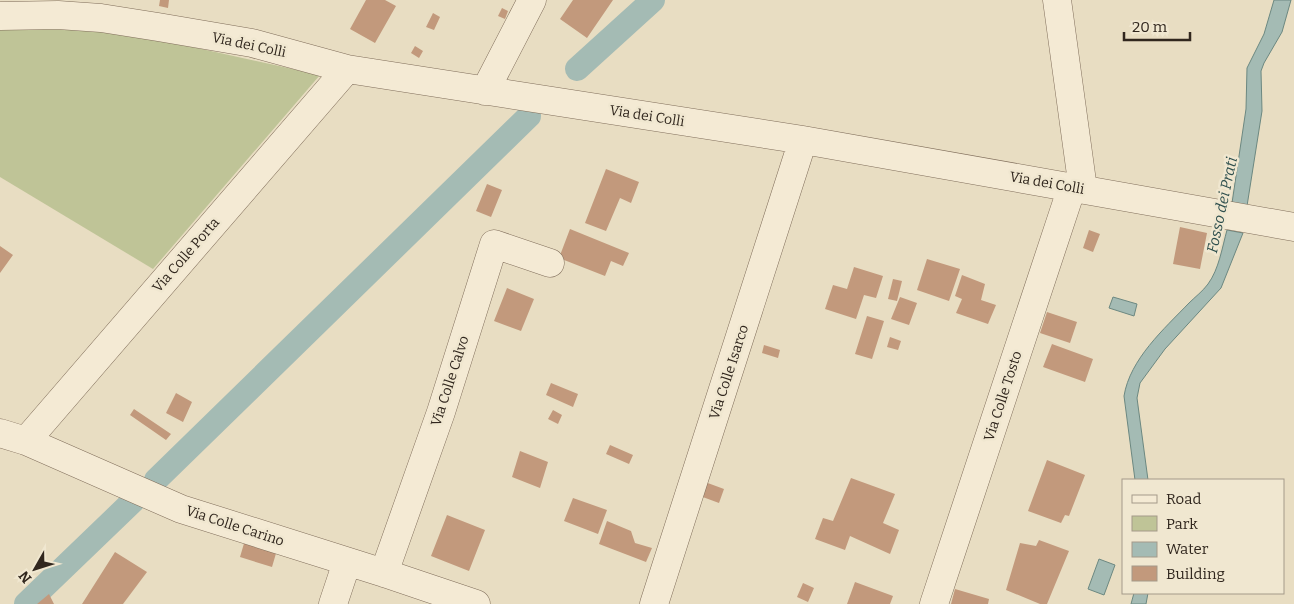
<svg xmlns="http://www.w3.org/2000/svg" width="1294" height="604" font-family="Bitter,serif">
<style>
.green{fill:#bfc497}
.water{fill:#a4bbb4;stroke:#6c8881}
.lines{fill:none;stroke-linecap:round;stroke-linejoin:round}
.canal{stroke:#a4bbb4;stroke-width:24}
.building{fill:#c2997c}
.minor-casing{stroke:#806e5b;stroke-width:29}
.minor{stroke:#f4ead4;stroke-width:28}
.labels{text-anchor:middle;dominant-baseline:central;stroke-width:5;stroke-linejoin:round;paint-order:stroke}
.street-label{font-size:14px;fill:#31271e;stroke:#f0e7d0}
.water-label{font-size:15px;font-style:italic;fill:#2e4f4d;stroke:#f0e7d0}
</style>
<rect width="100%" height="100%" fill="#e8ddc2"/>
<path class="green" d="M 50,27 L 134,34 L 320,75 L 153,269 L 0,177 L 0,30 Z"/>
<path class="water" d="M 1274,0 L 1291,0 L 1282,32 L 1264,63 L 1261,71 L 1262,111 L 1247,206 L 1232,203 L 1246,109 L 1247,68 L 1264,34 Z
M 1227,230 L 1243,233 L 1221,288 L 1165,349 L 1140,383 L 1137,398 L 1148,480 L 1135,480 L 1124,396 C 1130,359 1164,329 1189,303 C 1195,297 1203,291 1208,284 C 1219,269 1222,248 1227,230 Z
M 1113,297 L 1137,304 L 1134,316 L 1109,308 Z
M 1099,559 L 1115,565 L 1104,595 L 1088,589 Z
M 1134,593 L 1148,593 L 1146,604 L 1131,604 Z"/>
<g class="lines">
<path class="canal" d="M 577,69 L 653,0
M 156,480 L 529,116
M 26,604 L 134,500"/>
</g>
<path class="building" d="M 160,0 L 169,0 L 168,8 L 159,6 Z
M 366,0 L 385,0 L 396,6 L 375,43 L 350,29 Z
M 573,0 L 613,0 L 587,38 L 560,19 Z
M 502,8 L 508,11 L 505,19 L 498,16 Z
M 433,13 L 440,17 L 434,30 L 426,27 Z
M 415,46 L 423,51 L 419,58 L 411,53 Z
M 606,169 L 639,182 L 631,203 L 620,198 L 606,231 L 585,223 Z
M 487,184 L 502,190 L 491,217 L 476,211 Z
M 1180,227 L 1207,233 L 1200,269 L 1173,264 Z
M 570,229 L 629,253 L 623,266 L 611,261 L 605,276 L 559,258 Z
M 1089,230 L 1100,234 L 1093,252 L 1083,248 Z
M 0,246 L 13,255 L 0,273 Z
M 927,259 L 960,269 L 949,301 L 917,290 Z
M 854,267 L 883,276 L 876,298 L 864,295 L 856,319 L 825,309 L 833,285 L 847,289 Z
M 962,275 L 985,284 L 981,300 L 996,305 L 988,324 L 956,313 L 962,299 L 955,296 Z
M 893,279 L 902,281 L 897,301 L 888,299 Z
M 507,288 L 534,299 L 521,331 L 494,321 Z
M 900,297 L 917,303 L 909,325 L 891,319 Z
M 1047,312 L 1077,322 L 1070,343 L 1040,333 Z
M 867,316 L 884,321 L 872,359 L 855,354 Z
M 890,337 L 901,341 L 898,350 L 887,347 Z
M 1052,344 L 1093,359 L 1085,382 L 1043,367 Z
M 764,345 L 780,350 L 778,358 L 762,353 Z
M 551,383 L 578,394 L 573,407 L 546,395 Z
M 176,393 L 192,402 L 183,422 L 166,413 Z
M 134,409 L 171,434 L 166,440 L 130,415 Z
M 553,410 L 562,415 L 558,424 L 548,419 Z
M 610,445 L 633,455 L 629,464 L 606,454 Z
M 520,451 L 548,462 L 540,488 L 512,477 Z
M 1047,460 L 1085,475 L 1069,516 L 1065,515 L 1061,523 L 1028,511 Z
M 851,478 L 895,494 L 883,523 L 899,530 L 890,554 L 850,536 L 845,550 L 815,539 L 823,518 L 833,521 Z
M 705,482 L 724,489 L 719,503 L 700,496 Z
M 573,498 L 607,510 L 598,534 L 564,521 Z
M 447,515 L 485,530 L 469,571 L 431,556 Z
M 607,521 L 631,531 L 635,543 L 652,548 L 646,562 L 599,544 Z
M 245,540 L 277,550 L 272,567 L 240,557 Z
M 1039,540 L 1069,551 L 1047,604 L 1040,604 L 1006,590 L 1020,543 L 1036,546 Z
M 115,552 L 147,572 L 123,604 L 82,604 Z
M 855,582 L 893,596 L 890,604 L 847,604 Z
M 803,583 L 814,588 L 808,602 L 797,597 Z
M 955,589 L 989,599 L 988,604 L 951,604 Z
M 49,594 L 54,604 L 37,604 Z"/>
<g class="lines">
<defs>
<path id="minor" d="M 1057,0 L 1083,189
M 0,16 L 58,15 L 101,18 L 158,27 L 252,43 L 347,69 L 803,140 L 1294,227
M 485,91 L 532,0
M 0,433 L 26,441 L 181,509 L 384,573 L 476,604
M 26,441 L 347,69
M 384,573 L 441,412 L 494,244 L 550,263
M 333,604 L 347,562
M 654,604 L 803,140
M 934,604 L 1072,187"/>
</defs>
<use href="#minor" class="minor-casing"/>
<use href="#minor" class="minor"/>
</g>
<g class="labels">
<g class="street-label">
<text transform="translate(249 45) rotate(12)">Via dei Colli</text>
<text transform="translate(647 116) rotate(9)">Via dei Colli</text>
<text transform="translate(1047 183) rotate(10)">Via dei Colli</text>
<text transform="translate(186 255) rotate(-49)">Via Colle Porta</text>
<text transform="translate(729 372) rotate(-72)">Via Colle Isarco</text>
<text transform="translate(450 381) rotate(-72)">Via Colle Calvo</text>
<text transform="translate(1003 396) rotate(-72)">Via Colle Tosto</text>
<text transform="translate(235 526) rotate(18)">Via Colle Carino</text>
</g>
<g class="water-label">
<text transform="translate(1222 205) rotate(-78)">Fosso dei Prati</text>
</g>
</g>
<rect x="1122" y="479" width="162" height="115" fill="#f0e7d0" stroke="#a49a89"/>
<rect x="1132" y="495" width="25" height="8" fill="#f4ead4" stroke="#a49a89"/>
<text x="1166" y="504" font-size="15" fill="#31271e">Road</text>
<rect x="1132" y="516" width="25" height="15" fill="#bfc497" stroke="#a49a89"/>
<text x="1166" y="529" font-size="15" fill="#31271e">Park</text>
<rect x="1132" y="542" width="25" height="15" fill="#a4bbb4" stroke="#a49a89"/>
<text x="1166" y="554" font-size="15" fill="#31271e">Water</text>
<rect x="1132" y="566" width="25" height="15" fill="#c2997c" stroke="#a49a89"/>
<text x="1166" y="579" font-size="15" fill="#31271e">Building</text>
<g transform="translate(35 569) rotate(231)" stroke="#f0e7d0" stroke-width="4" paint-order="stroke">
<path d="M0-4L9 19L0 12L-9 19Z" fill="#31271e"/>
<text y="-8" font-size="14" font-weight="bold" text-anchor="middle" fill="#31271e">N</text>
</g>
<path d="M1124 32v8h66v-8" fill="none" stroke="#31271e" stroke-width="2.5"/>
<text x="1132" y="32" font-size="15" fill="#31271e" stroke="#f0e7d0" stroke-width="4" paint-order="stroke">20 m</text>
</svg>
